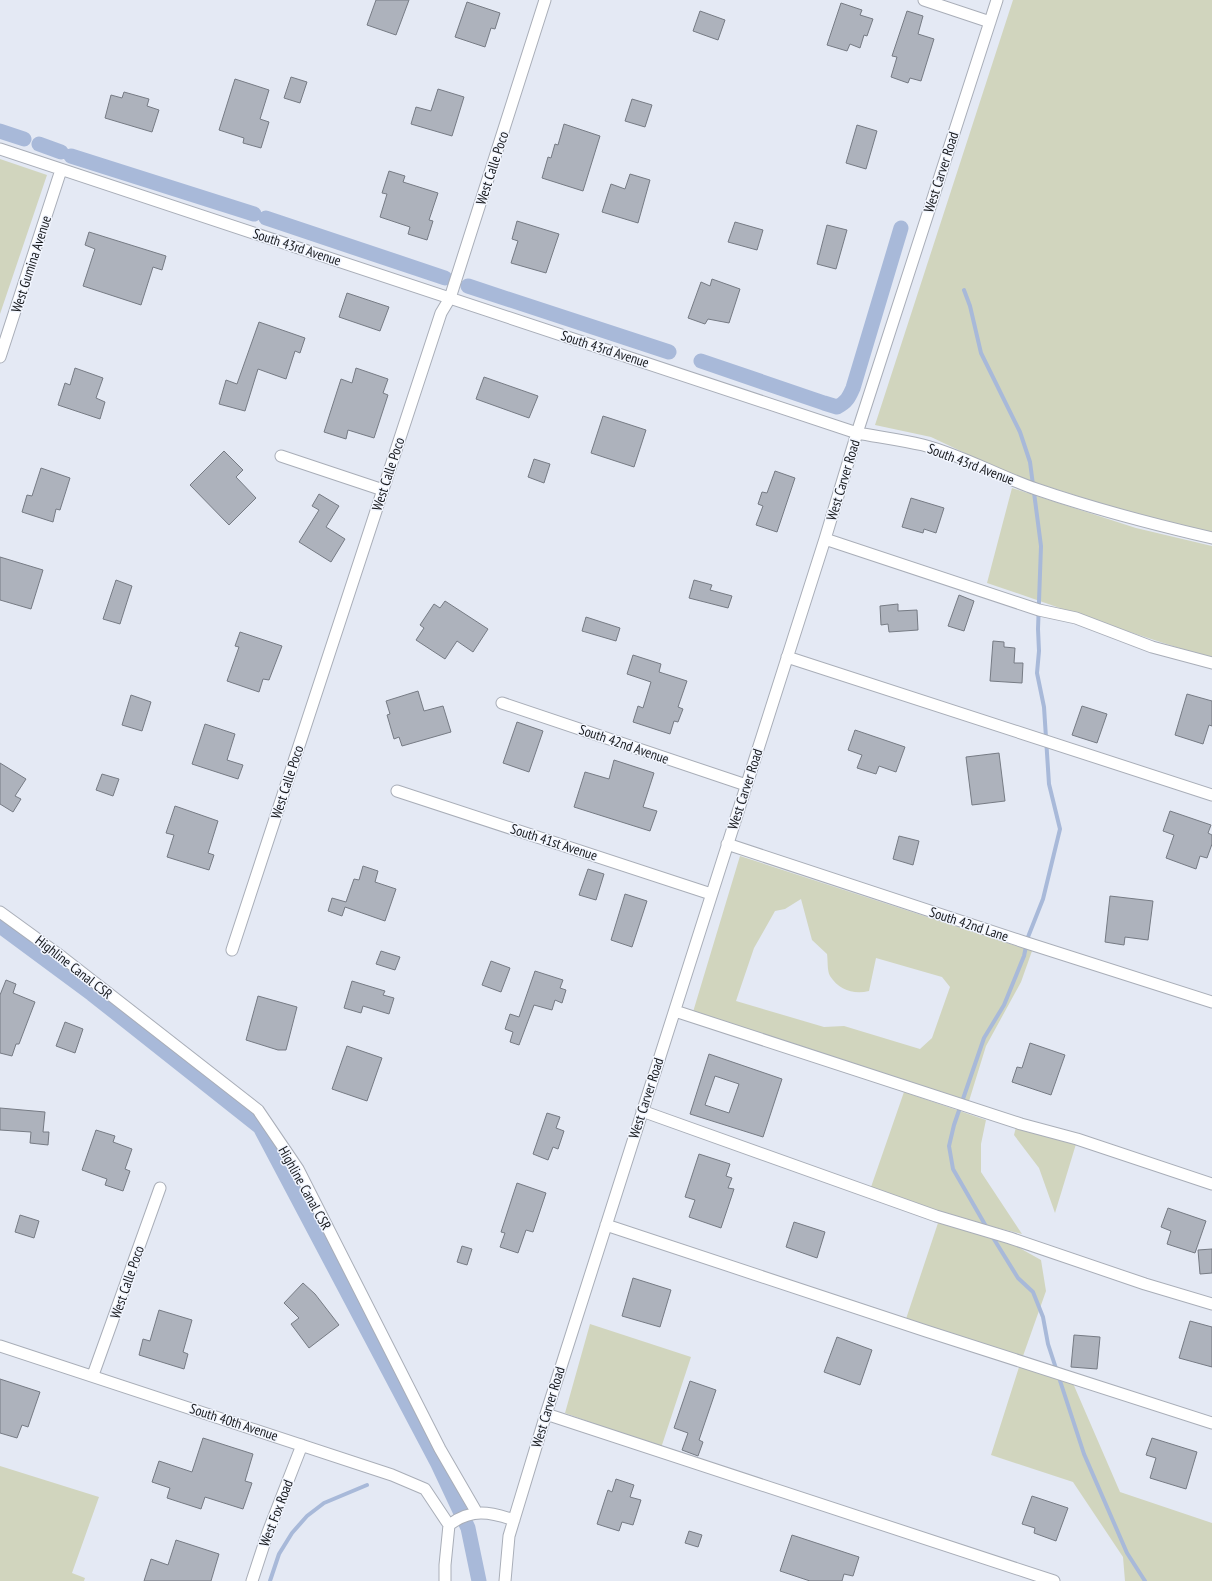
<svg xmlns="http://www.w3.org/2000/svg" width="1212" height="1581" font-family="'PT Sans Narrow',sans-serif">
<style>
.green{fill:#d1d5be;fill-rule:evenodd}
.lines{fill:none;stroke-linecap:round;stroke-linejoin:round}
.stream{stroke:#a8b9d9;stroke-width:4}
.canal{stroke:#a8b9d9;stroke-width:15}
.building{fill:#adb2bc;stroke:#767b84;fill-rule:evenodd}
.minor-casing{stroke:#a9aeb8;stroke-width:13}
.minor{stroke:#fff;stroke-width:11}
.labels{text-anchor:middle;dominant-baseline:central;stroke-width:3;stroke-linejoin:round;paint-order:stroke}
.street-label{font-size:14px;fill:#17191d;stroke:#f2f6ff}
</style>
<rect width="100%" height="100%" fill="#e4e9f4"/>
<path class="green" d="M 1013,0 L 1212,0 L 1212,533 L 1128,512 L 1011,475 L 931,437 L 875,425 Z
M 0,159 L 47,175 L 0,314 Z
M 1012,488 L 1136,528 L 1212,546 L 1212,658 C 1136,636 1062,608 987,583 Z
M 740,856 L 1032,951 L 1021,982 L 986,1046 L 969,1101 L 693,1012 ZM 801,899 L 812,940 L 827,954 C 828,960 827,971 830,976 C 839,990 854,995 869,991 L 876,958 L 942,977 L 950,987 L 932,1038 L 920,1049 L 844,1026 L 824,1027 L 736,1001 L 754,948 L 775,911 L 785,909 Z
M 904,1092 L 986,1120 L 981,1144 L 981,1172 L 1022,1234 L 940,1214 L 871,1187 Z
M 1016,1127 L 1076,1144 L 1055,1213 L 1039,1168 L 1014,1135 Z
M 938,1223 L 1007,1241 L 1041,1260 L 1046,1291 L 1023,1356 L 906,1319 Z
M 590,1324 L 691,1357 L 661,1448 L 565,1413 Z
M 1020,1364 L 1072,1381 L 1120,1492 L 1212,1523 L 1212,1581 L 1125,1581 L 1123,1557 L 1073,1482 L 991,1455 Z
M 0,1466 L 99,1497 L 72,1573 L 85,1578 L 84,1581 L 0,1581 Z"/>
<g class="lines">
<path class="stream" d="M 964,290 L 970,306 L 981,353 L 1020,432 L 1030,462 L 1041,546 L 1038,629 L 1039,651 L 1037,673 L 1044,707 L 1049,784 L 1060,829 L 1043,899 L 1028,937 L 1024,956 L 1004,1005 L 984,1038 L 954,1125 L 949,1146 L 953,1169 L 987,1228
M 992,1236 L 1018,1278 L 1033,1292 L 1043,1317 L 1048,1344 L 1084,1454 L 1127,1553 L 1145,1581
M 270,1581 L 279,1554 L 292,1533 L 307,1516 L 324,1503 L 367,1485"/>
<path class="canal" d="M 0,131 L 24,139
M 39,144 L 61,152
M 71,156 L 254,214
M 266,218 L 445,278
M 468,286 L 669,352
M 701,361 L 824,403 L 837,407 C 847,402 849,397 853,388 L 901,228
M 0,926 L 92,994 L 260,1127 L 438,1464 L 468,1528 L 479,1581"/>
</g>
<path class="building" d="M 376,0 L 409,0 L 396,35 L 367,25 Z
M 467,2 L 500,13 L 495,29 L 491,28 L 485,47 L 455,37 Z
M 841,3 L 862,10 L 860,15 L 873,19 L 867,36 L 864,35 L 860,48 L 850,44 L 847,51 L 827,45 Z
M 700,11 L 725,20 L 718,40 L 693,31 Z
M 907,11 L 923,16 L 918,34 L 934,39 L 921,81 L 910,78 L 908,83 L 891,77 L 897,57 L 892,56 Z
M 291,77 L 307,82 L 300,103 L 284,98 Z
M 235,79 L 269,90 L 260,119 L 269,122 L 261,148 L 243,143 L 244,138 L 219,130 Z
M 438,89 L 464,97 L 452,136 L 411,124 L 416,107 L 431,111 Z
M 124,92 L 149,99 L 147,106 L 159,110 L 152,132 L 105,118 L 111,95 L 122,98 Z
M 632,99 L 652,105 L 645,127 L 625,121 Z
M 564,124 L 600,136 L 583,191 L 542,178 L 548,157 L 551,158 L 555,144 L 558,145 Z
M 857,125 L 877,131 L 866,169 L 846,163 Z
M 389,171 L 405,176 L 403,182 L 438,193 L 429,220 L 433,221 L 427,240 L 408,234 L 410,227 L 380,217 L 387,194 L 382,193 Z
M 630,174 L 650,180 L 638,223 L 602,212 L 611,184 L 625,189 Z
M 517,221 L 559,234 L 546,273 L 511,263 L 518,241 L 512,239 Z
M 735,222 L 763,230 L 757,250 L 728,242 Z
M 827,225 L 847,230 L 836,269 L 817,264 Z
M 89,232 L 166,256 L 162,270 L 153,267 L 141,305 L 83,286 L 95,249 L 85,245 Z
M 712,279 L 740,289 L 729,323 L 708,319 L 705,324 L 688,318 L 701,282 L 710,286 Z
M 347,293 L 389,307 L 380,331 L 339,317 Z
M 259,322 L 305,338 L 300,353 L 295,351 L 286,379 L 258,369 L 245,411 L 219,404 L 226,380 L 237,384 Z
M 75,368 L 103,378 L 96,398 L 105,402 L 100,419 L 58,405 L 65,383 L 70,385 Z
M 356,368 L 388,379 L 383,393 L 388,395 L 374,438 L 348,430 L 346,439 L 324,432 L 341,379 L 352,383 Z
M 484,377 L 538,396 L 529,418 L 476,399 Z
M 603,416 L 646,430 L 634,467 L 591,453 Z
M 224,451 L 243,470 L 236,477 L 256,498 L 229,525 L 190,485 Z
M 534,459 L 550,464 L 544,483 L 528,477 Z
M 41,468 L 70,478 L 60,510 L 56,509 L 53,522 L 22,512 L 27,495 L 32,496 Z
M 775,471 L 795,478 L 777,532 L 756,525 L 763,506 L 758,504 L 762,492 L 767,493 Z
M 319,494 L 339,506 L 326,527 L 345,539 L 331,562 L 299,542 L 319,510 L 312,506 Z
M 911,498 L 944,508 L 936,533 L 924,529 L 923,533 L 902,527 Z
M 0,557 L 43,570 L 31,609 L 0,600 Z
M 116,580 L 132,586 L 120,624 L 103,619 Z
M 694,580 L 712,585 L 710,590 L 732,596 L 728,608 L 689,598 Z
M 959,595 L 974,601 L 964,631 L 948,626 Z
M 445,601 L 488,629 L 473,652 L 457,641 L 445,659 L 416,640 L 424,628 L 420,625 L 434,604 L 440,608 Z
M 898,604 L 898,611 L 917,610 L 918,630 L 889,632 L 888,624 L 881,625 L 880,606 Z
M 586,617 L 620,628 L 616,641 L 582,631 Z
M 240,632 L 282,646 L 269,680 L 263,679 L 259,692 L 227,681 L 239,647 L 235,646 Z
M 993,641 L 1004,642 L 1004,647 L 1015,648 L 1014,663 L 1023,663 L 1022,683 L 990,681 Z
M 633,655 L 661,664 L 659,672 L 687,681 L 678,707 L 683,709 L 678,722 L 674,721 L 670,734 L 633,722 L 638,706 L 643,708 L 651,682 L 627,674 Z
M 418,691 L 424,711 L 443,706 L 451,732 L 402,746 L 399,737 L 394,739 L 387,715 L 390,714 L 386,701 Z
M 1187,694 L 1212,701 L 1212,726 L 1209,725 L 1203,744 L 1175,735 Z
M 131,695 L 151,702 L 142,731 L 122,725 Z
M 1082,706 L 1107,714 L 1097,743 L 1072,735 Z
M 517,722 L 543,731 L 529,772 L 503,763 Z
M 205,724 L 235,734 L 227,760 L 243,765 L 238,779 L 192,764 Z
M 855,730 L 905,747 L 896,772 L 879,766 L 876,774 L 857,768 L 862,755 L 848,750 Z
M 999,753 L 1005,801 L 972,805 L 966,757 Z
M 614,760 L 654,773 L 643,807 L 657,811 L 650,831 L 574,807 L 585,772 L 609,779 Z
M 0,763 L 26,779 L 15,796 L 21,799 L 13,812 L 0,804 Z
M 102,774 L 119,779 L 113,796 L 96,790 Z
M 175,806 L 218,821 L 208,853 L 214,855 L 209,870 L 167,857 L 174,835 L 166,833 Z
M 1170,811 L 1211,825 L 1208,833 L 1212,835 L 1212,844 L 1207,858 L 1200,856 L 1196,869 L 1166,858 L 1174,835 L 1163,831 Z
M 899,836 L 919,841 L 913,865 L 893,859 Z
M 363,866 L 378,871 L 375,882 L 396,889 L 385,921 L 345,907 L 342,916 L 328,911 L 332,898 L 346,902 L 354,879 L 359,880 Z
M 588,869 L 604,874 L 596,900 L 579,895 Z
M 625,894 L 647,901 L 632,947 L 611,940 Z
M 1110,896 L 1153,901 L 1148,940 L 1125,937 L 1124,945 L 1105,942 Z
M 381,951 L 400,957 L 395,970 L 376,964 Z
M 491,961 L 510,968 L 501,992 L 482,985 Z
M 535,971 L 563,980 L 560,988 L 566,990 L 562,1003 L 555,1000 L 552,1010 L 534,1005 L 519,1045 L 510,1042 L 513,1032 L 505,1029 L 510,1014 L 519,1017 Z
M 6,980 L 16,984 L 13,993 L 35,1002 L 19,1044 L 16,1044 L 12,1056 L 0,1053 L 0,995 Z
M 352,981 L 385,991 L 383,995 L 394,998 L 389,1014 L 363,1006 L 361,1013 L 344,1008 Z
M 258,996 L 297,1007 L 286,1050 L 278,1050 L 246,1040 Z
M 65,1022 L 83,1029 L 75,1053 L 56,1046 Z
M 1030,1043 L 1065,1055 L 1051,1095 L 1012,1082 L 1017,1067 L 1022,1068 Z
M 347,1046 L 382,1058 L 367,1101 L 332,1089 Z
M 709,1054 L 782,1079 L 763,1137 L 690,1114 ZM 715,1076 L 739,1084 L 729,1113 L 705,1105 Z
M 0,1108 L 45,1112 L 43,1132 L 49,1132 L 48,1145 L 30,1143 L 31,1132 L 0,1130 Z
M 547,1113 L 560,1117 L 556,1128 L 564,1131 L 558,1149 L 553,1147 L 548,1160 L 533,1154 Z
M 96,1130 L 115,1136 L 113,1142 L 132,1149 L 125,1169 L 130,1171 L 123,1191 L 105,1185 L 107,1179 L 82,1170 Z
M 699,1154 L 730,1164 L 726,1176 L 732,1178 L 728,1188 L 734,1189 L 721,1228 L 689,1217 L 695,1200 L 685,1197 Z
M 517,1183 L 546,1193 L 533,1232 L 526,1230 L 518,1253 L 500,1247 L 505,1233 L 501,1232 Z
M 1168,1208 L 1206,1221 L 1195,1253 L 1167,1244 L 1171,1231 L 1161,1227 Z
M 20,1215 L 39,1221 L 34,1238 L 15,1232 Z
M 794,1222 L 825,1232 L 817,1258 L 786,1247 Z
M 462,1246 L 472,1249 L 467,1265 L 457,1262 Z
M 1212,1249 L 1212,1273 L 1200,1274 L 1198,1250 Z
M 633,1278 L 671,1290 L 660,1327 L 622,1316 Z
M 303,1283 L 315,1294 L 339,1325 L 309,1348 L 291,1324 L 299,1318 L 284,1303 Z
M 159,1310 L 192,1320 L 183,1352 L 188,1354 L 184,1369 L 139,1355 L 143,1339 L 150,1341 Z
M 1190,1321 L 1212,1327 L 1212,1367 L 1179,1358 Z
M 1074,1335 L 1100,1337 L 1097,1369 L 1071,1367 Z
M 837,1337 L 872,1350 L 860,1385 L 824,1372 Z
M 0,1379 L 40,1392 L 28,1427 L 22,1425 L 17,1438 L 0,1433 Z
M 690,1381 L 716,1390 L 699,1440 L 703,1442 L 698,1456 L 682,1450 L 688,1433 L 674,1428 Z
M 203,1438 L 253,1454 L 245,1481 L 252,1483 L 243,1509 L 205,1497 L 201,1509 L 167,1498 L 170,1488 L 152,1482 L 159,1461 L 192,1472 Z
M 1152,1438 L 1197,1452 L 1186,1489 L 1150,1478 L 1156,1458 L 1146,1455 Z
M 616,1479 L 634,1485 L 630,1497 L 641,1500 L 633,1525 L 622,1522 L 619,1531 L 597,1524 L 608,1490 L 612,1492 Z
M 1032,1496 L 1068,1508 L 1056,1541 L 1034,1533 L 1035,1528 L 1022,1524 Z
M 689,1531 L 702,1535 L 698,1547 L 685,1543 Z
M 792,1535 L 859,1557 L 853,1576 L 844,1574 L 842,1581 L 810,1581 L 780,1571 Z
M 176,1540 L 219,1554 L 211,1581 L 144,1581 L 151,1559 L 168,1565 Z"/>
<g class="lines">
<defs>
<path id="minor" d="M 924,0 L 990,22
M 0,149 L 857,433 C 879,437 901,440 923,445 C 962,455 998,476 1036,489 C 1094,509 1152,524 1212,538
M 0,357 L 61,170
M 281,456 L 383,490
M 825,539 L 1039,610 L 1076,618 L 1152,647 L 1212,663
M 787,657 L 1212,795
M 502,703 L 746,785
M 397,791 L 711,894
M 727,844 L 1027,943 L 1212,1002
M 0,912 L 62,957 L 258,1110 L 298,1169 L 440,1449 L 477,1513
M 232,950 L 441,313 L 450,298 L 545,0
M 675,1011 L 1021,1124 L 1077,1139 L 1212,1184
M 642,1111 L 936,1216 L 1010,1238 L 1145,1284 L 1212,1304
M 606,1225 L 926,1331 L 1212,1423
M 0,1346 L 392,1475 L 425,1489 L 449,1525
M 93,1375 L 160,1188
M 546,1414 L 1054,1581
M 252,1581 L 268,1532 L 302,1445
M 445,1581 L 445,1565 L 449,1525 C 471,1508 490,1512 514,1520
M 505,1581 L 509,1536 L 546,1414 L 825,539 L 857,433 L 997,0"/>
</defs>
<use href="#minor" class="minor-casing"/>
<use href="#minor" class="minor"/>
</g>
<g class="labels">
<g class="street-label">
<text transform="translate(492 168) rotate(-72)">West Calle Poco</text>
<text transform="translate(941 172) rotate(-72)">West Carver Road</text>
<text transform="translate(297 247) rotate(18)">South 43rd Avenue</text>
<text transform="translate(31 264) rotate(-72)">West Gumina Avenue</text>
<text transform="translate(605 349) rotate(18)">South 43rd Avenue</text>
<text transform="translate(971 464) rotate(21)">South 43rd Avenue</text>
<text transform="translate(388 474) rotate(-72)">West Calle Poco</text>
<text transform="translate(843 480) rotate(-73)">West Carver Road</text>
<text transform="translate(624 744) rotate(19)">South 42nd Avenue</text>
<text transform="translate(287 782) rotate(-72)">West Calle Poco</text>
<text transform="translate(745 789) rotate(-72)">West Carver Road</text>
<text transform="translate(554 842) rotate(18)">South 41st Avenue</text>
<text transform="translate(969 924) rotate(18)">South 42nd Lane</text>
<text transform="translate(74 967) rotate(38)">Highline Canal CSR</text>
<text transform="translate(646 1098) rotate(-72)">West Carver Road</text>
<text transform="translate(305 1188) rotate(61)">Highline Canal CSR</text>
<text transform="translate(127 1282) rotate(-71)">West Calle Poco</text>
<text transform="translate(548 1407) rotate(-73)">West Carver Road</text>
<text transform="translate(234 1422) rotate(18)">South 40th Avenue</text>
<text transform="translate(276 1513) rotate(-69)">West Fox Road</text>
</g>
</g>
</svg>
